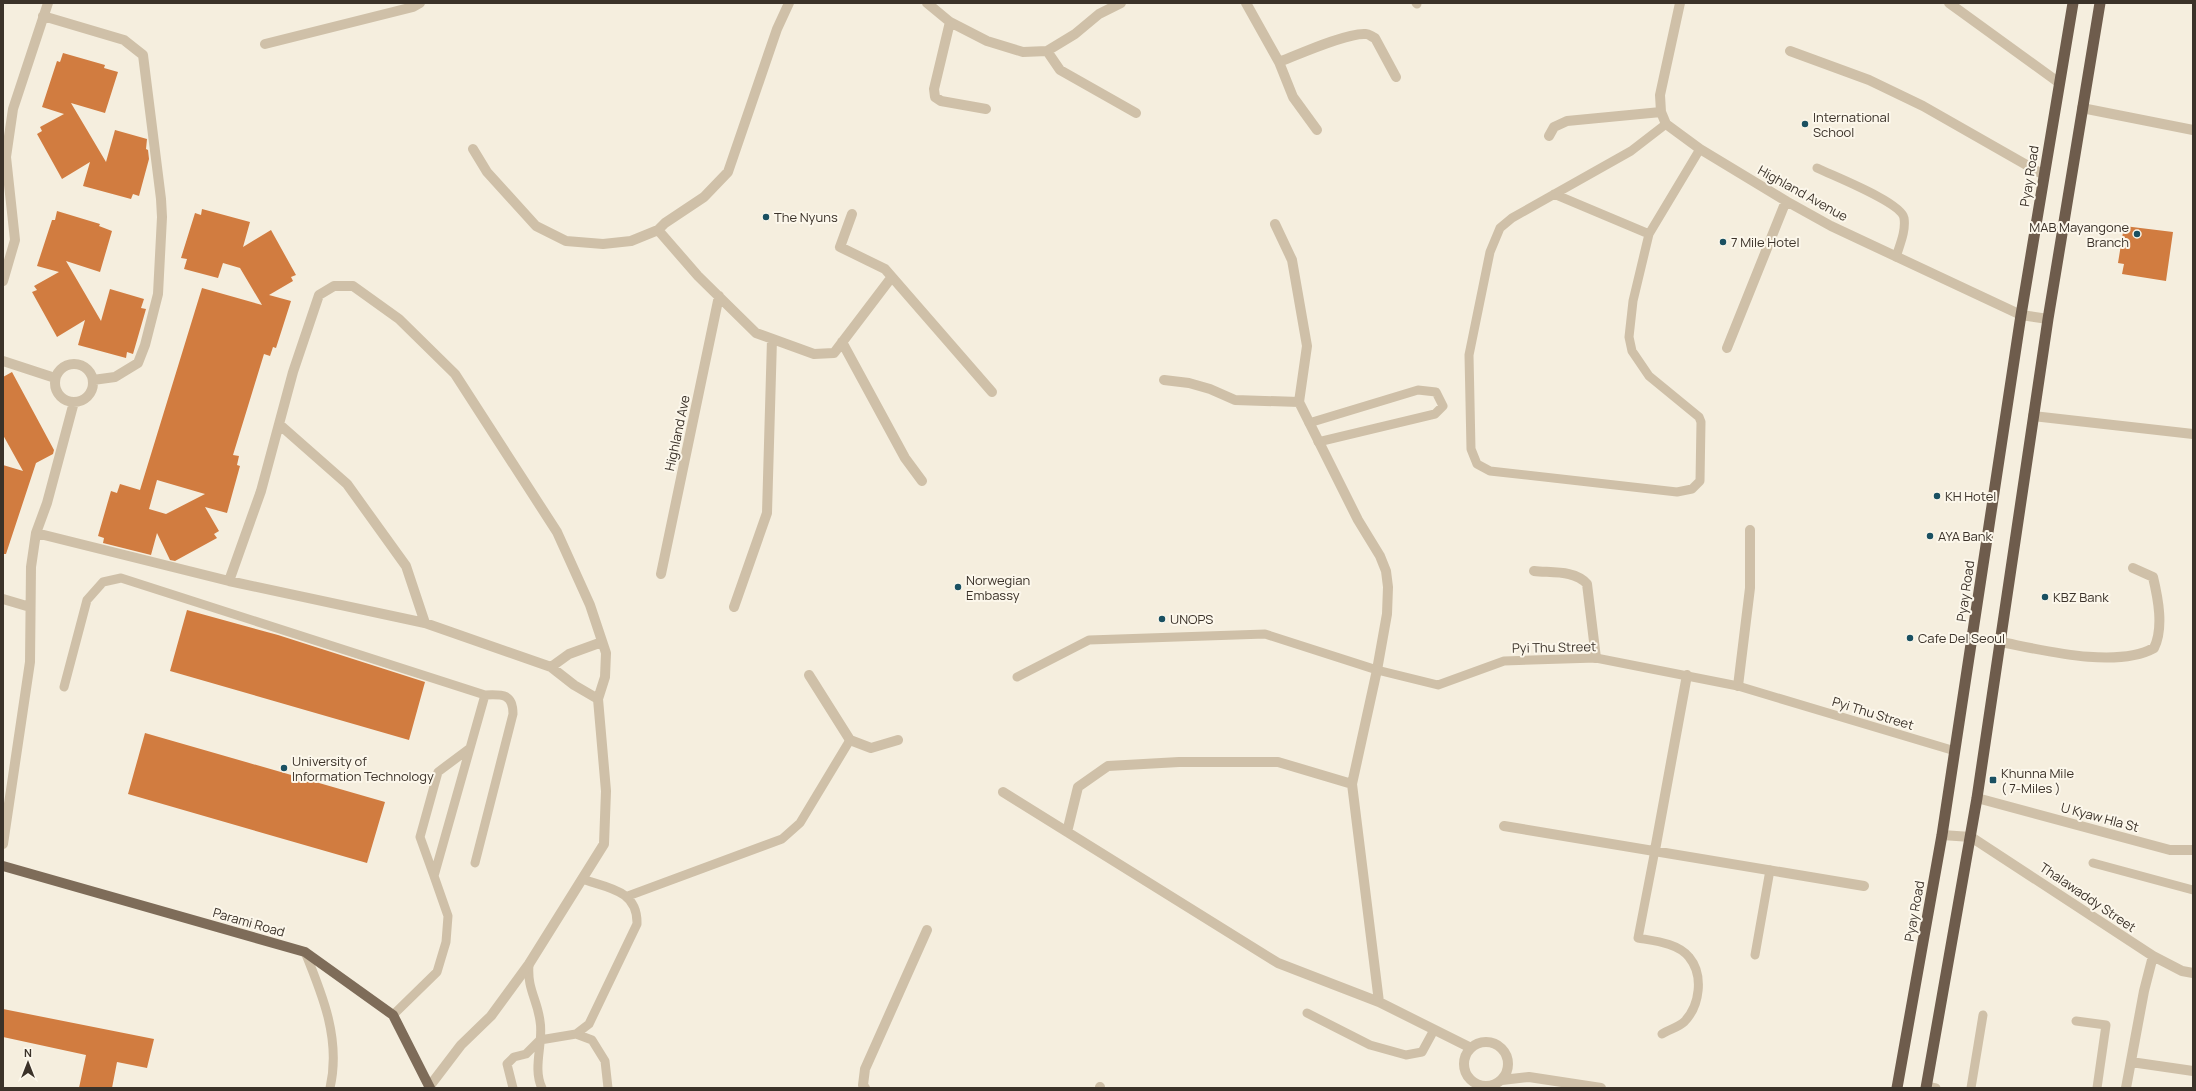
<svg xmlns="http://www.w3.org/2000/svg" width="2196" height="1091" font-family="Manrope,sans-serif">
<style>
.building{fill:#d17c40;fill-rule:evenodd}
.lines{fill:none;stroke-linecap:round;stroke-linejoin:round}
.service{stroke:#cfc0a8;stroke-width:9}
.minor{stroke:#cfc0a8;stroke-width:10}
.primary{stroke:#7e6c59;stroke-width:10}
.trunk{stroke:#6e5c4c;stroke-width:11}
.poi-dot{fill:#1a5061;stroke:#fcf7eb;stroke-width:1.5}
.labels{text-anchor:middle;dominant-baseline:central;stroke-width:4;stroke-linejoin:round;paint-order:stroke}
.poi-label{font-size:13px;fill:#3b3229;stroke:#fcf7eb;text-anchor:start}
.street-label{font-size:13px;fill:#3b3229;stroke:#fcf7eb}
</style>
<rect width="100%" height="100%" fill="#f5eede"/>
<path class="building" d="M 63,53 L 105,65 L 104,68 L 118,72 L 105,113 L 71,103 L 106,162 L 115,130 L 147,139 L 146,149 L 148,150 L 149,159 L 139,196 L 133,194 L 131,199 L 83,186 L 90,162 L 62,179 L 37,134 L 42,131 L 40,127 L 64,114 L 42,107 L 57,61 L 60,62 Z
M 202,209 L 250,222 L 243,247 L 271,230 L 296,275 L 291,277 L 293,281 L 269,295 L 291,301 L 276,348 L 273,347 L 270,356 L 264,354 L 233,455 L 239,456 L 237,465 L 240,466 L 227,513 L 205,507 L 219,531 L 214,534 L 217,538 L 175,561 L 170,560 L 157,533 L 151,555 L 103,543 L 104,538 L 98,536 L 111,491 L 117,493 L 120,484 L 140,490 L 202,288 L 262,305 L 240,268 L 223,263 L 218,278 L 184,269 L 187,259 L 181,258 L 195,213 L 201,215 ZM 157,480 L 205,494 L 166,514 L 149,509 Z
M 57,211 L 100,224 L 99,226 L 112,231 L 100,272 L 66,261 L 101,321 L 110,289 L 144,299 L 141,308 L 146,309 L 133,354 L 127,352 L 126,358 L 78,345 L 85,320 L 57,337 L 32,292 L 37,290 L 34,286 L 59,272 L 37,266 L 52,220 L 55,220 Z
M 2124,226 L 2173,232 L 2166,281 L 2122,274 L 2124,264 L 2118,263 Z
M 12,372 L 54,450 L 53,454 L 36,463 L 6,554 L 3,554 L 3,465 L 23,471 L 3,435 L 3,377 Z
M 187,610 L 278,635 L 425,682 L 409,740 L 170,671 Z
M 145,733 L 385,802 L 367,863 L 128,794 Z
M 3,1009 L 154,1039 L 147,1068 L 117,1062 L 112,1088 L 79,1088 L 86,1055 L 3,1037 Z"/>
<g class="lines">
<path class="service" d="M 1416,3 L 1417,4
M 1666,124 L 1631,151 L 1512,218 L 1500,228 L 1490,252 L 1469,355 L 1471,449 L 1477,464 L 1490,471 L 1677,492 L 1692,489 L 1700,481 L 1701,422 L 1699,417 L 1649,376 L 1632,351 L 1629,337 L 1633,301 L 1649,234 L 1700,149
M 1817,168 C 1833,176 1901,202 1904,218 C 1906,231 1900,244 1896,257
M 1554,194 L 1649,234
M 1309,423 L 1418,390 L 1436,392 L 1443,406 L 1435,414 L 1318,442
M 1017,677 L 1089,640 L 1265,634 L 1377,670 L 1438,685 L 1504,661 L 1596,658 L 1738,686 L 1955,751
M 64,687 L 87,600 L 103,582 L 121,578 L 485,695 L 434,876 L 448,916 L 446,942 L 437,972 L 393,1015
M 1655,850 L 1638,938 C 1655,941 1678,943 1689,957 C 1704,975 1700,1006 1684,1022 C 1679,1027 1668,1030 1662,1034
M 475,863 L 513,714 C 513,694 503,694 485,695
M 2093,863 L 2193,890
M 434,876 L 420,837 L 438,772 L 470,748
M 628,896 L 782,839 L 800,823 L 850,740
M 305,952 C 323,996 341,1040 330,1088
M 1755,955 L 1770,870
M 529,964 C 527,990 537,998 540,1021 C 544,1042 532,1068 542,1088
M 1307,1013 L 1370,1045 L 1406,1055 L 1422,1052 L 1434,1030
M 2076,1021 L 2106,1025 L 2097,1088
M 576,1034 L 592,1040 L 605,1061 L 608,1088
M 1926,1086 L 1936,1088
M 513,1088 L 507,1064 L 514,1057 L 526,1054 L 540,1040 L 576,1034 L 589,1024 L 637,924 C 638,890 608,888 582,879
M 1971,1088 L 1983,1015"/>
<path class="minor" d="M 927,3 L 950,22 L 987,41 L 1023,52 L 1047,51 L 1075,34 L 1099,14 L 1121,3
M 1246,3 L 1279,62 L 1293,97 L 1317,130
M 1680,3 L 1660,95 L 1661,112 L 1666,124 L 1700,149 L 1786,201 L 1831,226 L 2021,315 L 2048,319
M 1949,3 L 2058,82
M 43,16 L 124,40 L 143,55 L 161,199 L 162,217 L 158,294 L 145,345 L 138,363 L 115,377 L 93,380
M 950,22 L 934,89 L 935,97 L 941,101 L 986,109
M 265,44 L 413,7 L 420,3
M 1047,51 L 1060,70 L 1136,113
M 1790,51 L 1869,80 L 1923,106 L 2044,175
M 1279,62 C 1297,55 1348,32 1366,34 C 1369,34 1372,37 1375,38 L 1396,77
M 2082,108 L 2193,130
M 1549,136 L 1554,127 L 1567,121 L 1661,112
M 473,149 L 487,172 L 536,226 L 566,241 L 603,244 L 631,241 L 658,230 L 665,223 L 704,197 L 728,172 L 777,29 L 789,3
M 852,214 L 840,247 L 885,269 L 992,392
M 1275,224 L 1292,260 L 1307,346 L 1299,402 L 1358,520 L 1380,556 L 1386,571 L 1388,587 L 1387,614 L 1377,670 L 1352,784 L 1379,1002
M 658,230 L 698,276 L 756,333 L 814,354 L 834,353 L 891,278
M 3,281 L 15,240 L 6,157 L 13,109 L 48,3
M 842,342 L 905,458 L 922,481
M 1727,348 L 1786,201
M 3,361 L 55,378
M55 383a19 19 0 1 1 38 0a19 19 0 1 1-38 0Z
M 1164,380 L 1189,383 L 1210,389 L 1235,400 L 1299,402
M 2033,416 L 2193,434
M 280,425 L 347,484 L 406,566 L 425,623
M 36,533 L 229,581 L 425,623 L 551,667 L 574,685 L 598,699
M 1534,571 C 1551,573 1575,570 1587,584 L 1596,658
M 661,574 L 719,296
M 229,581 L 261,491 L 293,372 L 319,295 L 334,286 L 353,286 L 399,319 L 455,374 L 557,532 L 590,605 L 606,653 L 605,677 L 598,699 L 606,791 L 604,844 L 529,964 L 491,1016 L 461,1045 L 429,1087
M 3,599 L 30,607
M 734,607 L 767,513 L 772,339
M 2001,642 C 2042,650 2116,669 2154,648 C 2164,628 2158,598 2153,577 L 2133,568
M 551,667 L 569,654 L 602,642
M 809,675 L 850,740 L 871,748 L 898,740
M 1738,686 L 1750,588 L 1750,530
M 1003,792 L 1278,963 L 1379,1002 L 1471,1048
M 1977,798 L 2170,850 L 2193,850
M 1504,826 L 1864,886
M 1067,832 L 1078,787 L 1108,766 L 1179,762 L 1278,762 L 1352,784
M 1942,835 L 1971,837 L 2153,956 L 2182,971 L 2193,973
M 3,844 L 30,662 L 31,567 L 36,533 L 47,503 L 74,402
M 1655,850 L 1687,675
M1464 1064a22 22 0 1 1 44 0a22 22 0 1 1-44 0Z
M 2131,1062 L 2193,1071
M 1502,1080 L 1529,1077 L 1601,1088
M 865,1088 L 863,1085 L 865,1069 L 927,930
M 1100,1088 L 1100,1087
M 2126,1088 L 2144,991 L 2153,956"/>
<path class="primary" d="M 3,866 L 305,952 L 393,1015 L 430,1088"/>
<path class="trunk" d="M 1897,1088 L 1942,835 L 2021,315 L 2073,3
M 1926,1088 L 1977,798 L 2048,319 L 2100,3"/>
</g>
<g class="poi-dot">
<circle cx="1805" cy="124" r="4"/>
<circle cx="766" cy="217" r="4"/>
<circle cx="2137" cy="234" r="4"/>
<circle cx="1723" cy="242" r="4"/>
<circle cx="1937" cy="496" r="4"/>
<circle cx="1930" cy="536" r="4"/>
<circle cx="958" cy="587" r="4"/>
<circle cx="2045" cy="597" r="4"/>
<circle cx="1162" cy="619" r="4"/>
<circle cx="1910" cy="638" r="4"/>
<circle cx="284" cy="768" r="4"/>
<rect x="1989" y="776" width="8" height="8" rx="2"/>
</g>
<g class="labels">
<g class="poi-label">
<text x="1813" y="117">International<tspan x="1813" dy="15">School</tspan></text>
<text x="774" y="217">The Nyuns</text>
<text x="2129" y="227" text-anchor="end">MAB Mayangone<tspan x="2129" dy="15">Branch</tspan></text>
<text x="1731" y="242">7 Mile Hotel</text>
<text x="1945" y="496">KH Hotel</text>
<text x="1938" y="536">AYA Bank</text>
<text x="966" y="580">Norwegian<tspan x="966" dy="15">Embassy</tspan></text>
<text x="2053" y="597">KBZ Bank</text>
<text x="1170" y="619">UNOPS</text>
<text x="1918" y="638">Cafe Del Seoul</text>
<text x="292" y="761">University of<tspan x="292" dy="15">Information Technology</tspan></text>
<text x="2001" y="773">Khunna Mile<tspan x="2001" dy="15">( 7-Miles )</tspan></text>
</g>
<g class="street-label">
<text transform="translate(2029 176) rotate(-81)">Pyay Road</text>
<text transform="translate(1803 193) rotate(29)">Highland Avenue</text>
<text transform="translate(677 433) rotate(-78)">Highland Ave</text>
<text transform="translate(1965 591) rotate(-82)">Pyay Road</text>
<text transform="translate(1554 647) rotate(-1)">Pyi Thu Street</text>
<text transform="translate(1873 713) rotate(17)">Pyi Thu Street</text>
<text transform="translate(2100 817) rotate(15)">U Kyaw Hla St</text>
<text transform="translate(2088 897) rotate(34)">Thalawaddy Street</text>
<text transform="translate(1914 911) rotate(-80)">Pyay Road</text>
<text transform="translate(249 922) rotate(16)">Parami Road</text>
</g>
</g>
<rect width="2196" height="1091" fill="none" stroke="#3b3229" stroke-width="8"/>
<g transform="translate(28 1063)" stroke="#fcf7eb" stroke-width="3" paint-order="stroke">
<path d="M0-3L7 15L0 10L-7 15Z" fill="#3b3229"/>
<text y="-6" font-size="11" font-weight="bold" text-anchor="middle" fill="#3b3229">N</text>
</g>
</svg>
